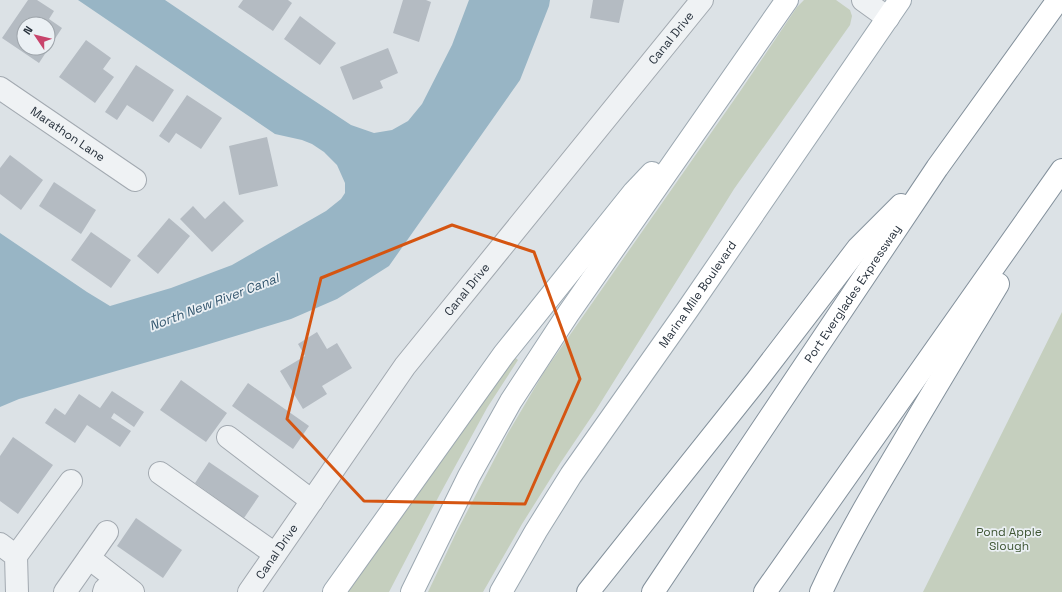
<svg xmlns="http://www.w3.org/2000/svg" width="1062" height="592" font-family="'Space Grotesk',sans-serif">
<style>
.green{fill:#c5cfbe}
.water{fill:#98b5c5}
.building{fill:#b4bbc2;fill-rule:evenodd}
.lines{fill:none;stroke-linecap:round;stroke-linejoin:round}
.minor-casing{stroke:#a2a9b0;stroke-width:24}
.major-casing{stroke:#9ca8b1;stroke-width:24}
.highway-casing{stroke:#84919c;stroke-width:24}
.minor{stroke:#eff2f4;stroke-width:22}
.major{stroke:#fff;stroke-width:22}
.highway{stroke:#fff;stroke-width:22}
.marked{fill:none;stroke:#d55511;stroke-width:3;stroke-linejoin:round}
.labels{text-anchor:middle;dominant-baseline:central;stroke-width:3.5;stroke-linejoin:round;paint-order:stroke}
.street-label{font-size:12px;fill:#27313c;stroke:#ebf0f4}
.park-label{font-size:12px;fill:#405735;stroke:#ebf0f4}
.water-label{font-size:13px;font-style:italic;fill:#33566e;stroke:#ebf0f4}
</style>
<rect width="100%" height="100%" fill="#dce2e6"/>
<path class="green" d="M 804,0 L 836,0 L 850,10 L 852,16 L 850,25 L 734,189 L 596,410 L 561,462 L 522,524 L 483,592 L 428,592 L 457,531 L 508,433 L 544,372 L 741,90 L 797,7 Z
M 1062,312 L 1062,592 L 923,592 Z
M 511,354 L 518,360 L 487,408 L 440,494 L 389,592 L 344,592 Z"/>
<path class="water" d="M 78,0 L 165,0 L 304,94 L 351,125 L 374,133 L 392,130 L 408,121 L 422,104 L 452,45 L 469,0 L 550,0 L 549,6 L 520,80 L 389,266 L 337,299 L 291,319 L 196,348 L 19,399 L 0,407 L 0,233 L 87,292 L 110,306 L 171,288 L 232,265 L 326,211 L 341,199 L 345,193 L 345,183 L 337,165 L 324,152 L 312,144 L 302,140 L 275,134 Z"/>
<path class="building" d="M 28,0 L 37,0 L 54,11 L 49,19 L 62,28 L 39,63 L 2,38 ZM 24,24 L 48,24 L 48,48 L 24,48 Z
M 243,0 L 288,0 L 292,3 L 273,31 L 238,7 Z
M 403,0 L 426,0 L 431,2 L 419,42 L 393,33 Z
M 593,0 L 624,0 L 619,23 L 590,18 Z
M 300,16 L 336,43 L 320,65 L 284,39 Z
M 86,40 L 111,58 L 103,69 L 114,77 L 95,103 L 59,77 Z
M 388,48 L 398,73 L 380,81 L 383,88 L 353,100 L 340,67 Z
M 136,65 L 174,90 L 153,122 L 127,105 L 117,120 L 105,112 Z
M 187,95 L 222,118 L 201,149 L 176,133 L 169,143 L 159,136 Z
M 267,137 L 278,186 L 239,195 L 229,146 Z
M 10,155 L 43,180 L 21,210 L 0,194 L 0,168 Z
M 54,182 L 96,210 L 81,234 L 39,206 Z
M 224,201 L 244,221 L 212,252 L 180,219 L 193,206 L 205,219 Z
M 169,218 L 190,236 L 158,274 L 137,256 Z
M 91,232 L 131,260 L 111,288 L 71,260 Z
M 317,332 L 327,349 L 337,343 L 352,368 L 322,386 L 327,394 L 303,409 L 280,371 L 305,356 L 298,344 Z
M 181,380 L 227,413 L 206,442 L 160,410 Z
M 248,383 L 309,426 L 293,449 L 232,406 Z
M 112,391 L 144,412 L 134,427 L 114,413 L 111,418 L 131,431 L 120,447 L 87,425 L 75,443 L 45,423 L 55,408 L 65,415 L 79,394 L 100,408 Z
M 13,437 L 53,465 L 18,514 L 0,501 L 0,456 Z
M 209,462 L 259,496 L 244,518 L 195,483 Z
M 136,518 L 182,550 L 163,578 L 117,546 Z"/>
<g class="lines">
<defs>
<g id="minor">
<path d="M 863,0 L 888,18"/>
<path id="s1" d="M 0,88 L 135,180"/>
<path d="M 228,437 L 312,501"/>
<path d="M 160,473 L 275,554"/>
<path d="M 0,544 L 16,556 L 17,592"/>
<path d="M 16,556 L 71,481"/>
<path d="M 89,558 L 133,592"/>
<path d="M 65,592 L 107,532"/>
<path d="M 104,592 L 105,589 L 117,580"/>
<path id="s2" d="M 249,592 L 405,366 L 702,0"/>
</g>
<g id="major">
<path d="M 334,592 L 504,354 L 634,192 L 652,173"/>
<path d="M 412,592 L 469,476 L 511,401 L 568,314 L 787,0"/>
<path id="s3" d="M 501,592 L 536,531 L 571,475 L 688,309 L 900,0"/>
</g>
<g id="highway">
<path d="M 588,592 L 757,380 L 858,248 L 901,205"/>
<path id="s4" d="M 653,592 L 937,168 L 1058,0"/>
<path d="M 765,592 L 1062,170"/>
<path d="M 821,592 C 844,542 872,495 900,448 C 932,393 965,339 998,284"/>
</g>
</defs>
<use href="#minor" class="minor-casing"/>
<use href="#major" class="major-casing"/>
<use href="#highway" class="highway-casing"/>
<use href="#minor" class="minor"/>
<use href="#major" class="major"/>
<use href="#highway" class="highway"/>
</g>
<path class="marked" d="M 452,225 L 534,252 L 580,379 L 525,504 L 364,501 L 287,419 L 321,278 Z"/>
<g class="labels">
<g class="street-label">
<text stroke="none"><textPath href="#s2" startOffset="697">Canal Drive</textPath></text>
<text stroke="none"><textPath href="#s1" startOffset="82">Marathon Lane</textPath></text>
<text stroke="none"><textPath href="#s2" startOffset="373">Canal Drive</textPath></text>
<text stroke="none"><textPath href="#s3" startOffset="357">Marina Mile Boulevard</textPath></text>
<text stroke="none"><textPath href="#s4" startOffset="359">Port Everglades Expressway</textPath></text>
<text stroke="none"><textPath href="#s2" startOffset="49">Canal Drive</textPath></text>
</g>
<g class="park-label">
<text x="1009" y="532">Pond Apple<tspan x="1009" dy="14">Slough</tspan></text>
</g>
<g class="water-label">
<text transform="translate(214 302) rotate(-21)">North New River Canal</text>
</g>
</g>
<g transform="translate(36 36) rotate(305)"><circle r="19" fill="#ebf0f4" stroke="#9da4aa"/>
<path d="M0-3L7 15L0 10L-7 15Z" fill="#c8446c"/>
<text y="-6" font-size="11" font-weight="bold" text-anchor="middle" fill="#27313c">N</text>
</g>
</svg>
